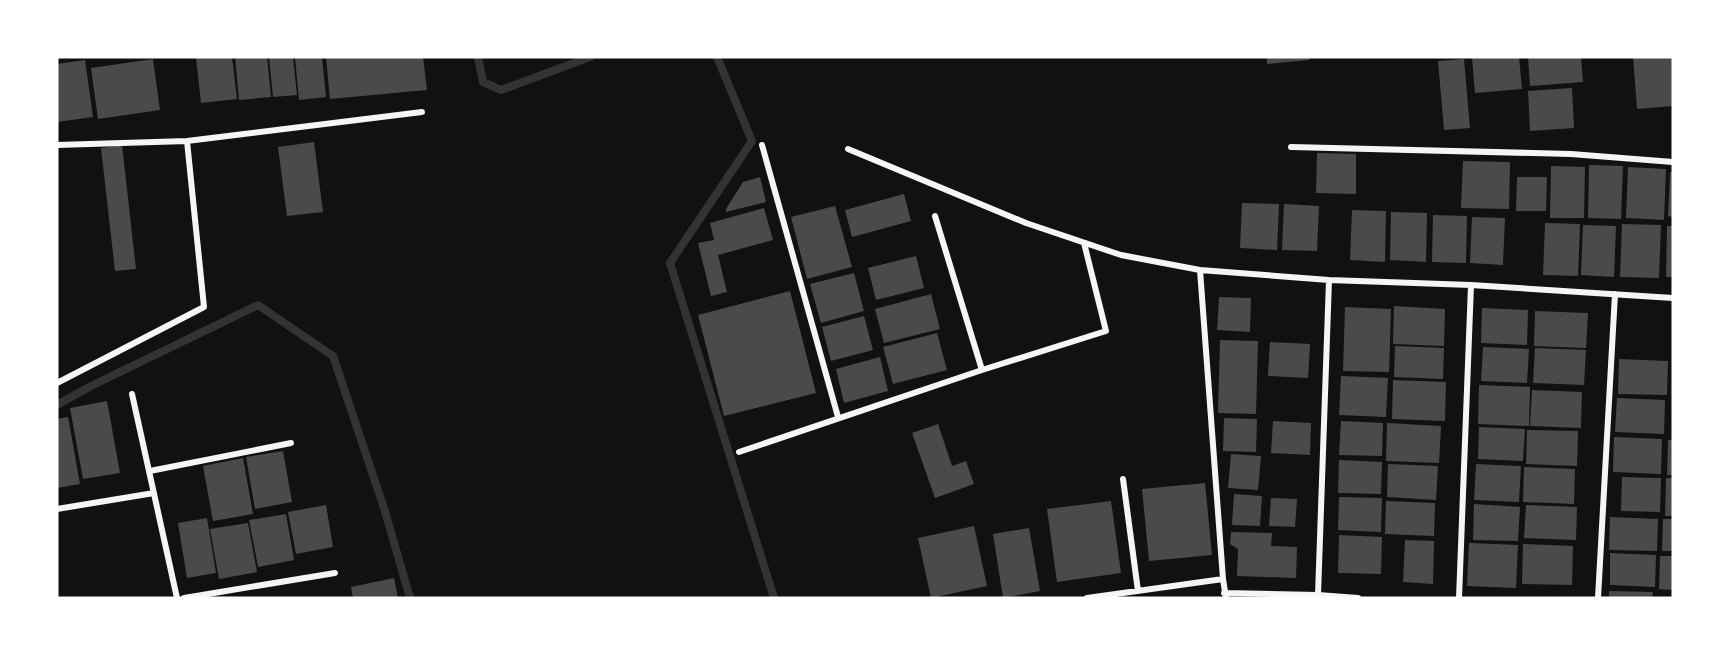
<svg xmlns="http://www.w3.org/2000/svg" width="1730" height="655" font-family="'Exo 2',sans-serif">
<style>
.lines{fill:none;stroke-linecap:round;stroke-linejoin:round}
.stream{stroke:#333;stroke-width:8}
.building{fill:#4a4a4a}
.minor{stroke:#f5f5f5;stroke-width:6}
</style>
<rect width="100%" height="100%" fill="#111"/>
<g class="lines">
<path class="stream" d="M 478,57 L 483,82 L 501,90 L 590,57
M 717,57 L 752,141 L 670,263 L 774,598
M 57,405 L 89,387 L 258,305 L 333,356 L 384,508 L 410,598"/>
</g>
<path class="building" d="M 232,57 L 237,99 L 201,103 L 196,58 Z
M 235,57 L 267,57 L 271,97 L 239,100 Z
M 269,57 L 293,57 L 297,95 L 273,97 Z
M 295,57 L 322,57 L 326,97 L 299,100 Z
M 326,57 L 423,57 L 427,90 L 330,99 Z
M 1267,57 L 1309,57 L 1309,60 L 1267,64 Z
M 1486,57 L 1519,57 L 1522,89 L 1475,93 L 1472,58 Z
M 1528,57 L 1581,57 L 1583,82 L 1530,86 Z
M 1633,57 L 1673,57 L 1673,106 L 1637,109 Z
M 153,59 L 160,110 L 98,119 L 91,68 Z
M 1464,59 L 1470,128 L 1444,130 L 1438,61 Z
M 85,60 L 93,117 L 57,122 L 57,64 Z
M 1572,88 L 1574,128 L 1530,131 L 1528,91 Z
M 314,142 L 323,212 L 287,216 L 278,147 Z
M 122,145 L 136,269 L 115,271 L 101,148 Z
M 1317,153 L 1356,154 L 1356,194 L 1316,193 Z
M 1463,161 L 1510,162 L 1509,209 L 1461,208 Z
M 1589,165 L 1623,166 L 1621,219 L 1588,218 Z
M 1551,166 L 1585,167 L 1584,218 L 1550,218 Z
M 1628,167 L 1666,169 L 1664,220 L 1626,218 Z
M 1670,172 L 1673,172 L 1673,217 L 1668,216 Z
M 760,177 L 766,202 L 726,212 L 726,209 L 743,182 Z
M 1517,177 L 1547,177 L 1546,211 L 1516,211 Z
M 904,194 L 911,221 L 852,237 L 845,210 Z
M 1242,203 L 1279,204 L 1277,250 L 1240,248 Z
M 1284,204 L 1319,206 L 1317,251 L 1282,250 Z
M 835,206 L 852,267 L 807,279 L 791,217 Z
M 764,208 L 773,240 L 718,255 L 727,292 L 711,296 L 698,243 L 714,240 L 710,223 Z
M 1352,210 L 1386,211 L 1385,262 L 1350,260 Z
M 1391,212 L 1427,213 L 1426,262 L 1390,260 Z
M 1433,215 L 1467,216 L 1466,263 L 1432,262 Z
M 1472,217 L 1505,218 L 1503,265 L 1470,263 Z
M 1545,223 L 1580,224 L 1578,276 L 1543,275 Z
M 1622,224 L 1661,225 L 1659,278 L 1620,277 Z
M 1583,225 L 1616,226 L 1614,277 L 1581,275 Z
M 1667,226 L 1673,226 L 1673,277 L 1666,277 Z
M 916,256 L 924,288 L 876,300 L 868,268 Z
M 854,273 L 864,311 L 821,323 L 810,284 Z
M 790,291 L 816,393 L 724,416 L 698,315 Z
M 931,294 L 940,329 L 884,343 L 875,309 Z
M 1219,297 L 1251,298 L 1250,332 L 1217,330 Z
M 1394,306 L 1445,309 L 1444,346 L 1393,344 Z
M 1345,307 L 1391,309 L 1389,372 L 1343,371 Z
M 1482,308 L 1528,310 L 1527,345 L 1481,343 Z
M 1535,311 L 1588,313 L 1586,348 L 1534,346 Z
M 864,316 L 873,350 L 831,361 L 822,327 Z
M 937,333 L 947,370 L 893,384 L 883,347 Z
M 1220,340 L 1258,341 L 1256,414 L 1218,413 Z
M 1270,342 L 1310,344 L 1308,378 L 1268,376 Z
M 1395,346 L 1444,348 L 1443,379 L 1394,377 Z
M 1483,347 L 1529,349 L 1527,383 L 1481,381 Z
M 1535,348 L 1586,350 L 1584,385 L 1533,383 Z
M 880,357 L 888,391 L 844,403 L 836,369 Z
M 1619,359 L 1668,361 L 1667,395 L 1618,394 Z
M 1341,376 L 1388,378 L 1386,417 L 1339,415 Z
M 1393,380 L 1446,382 L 1445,421 L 1392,419 Z
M 1479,385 L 1530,387 L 1529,426 L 1478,424 Z
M 1532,390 L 1582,392 L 1581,428 L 1530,426 Z
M 1617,398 L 1665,400 L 1664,434 L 1615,432 Z
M 107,401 L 120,473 L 83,479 L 70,408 Z
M 68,417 L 80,484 L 57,488 L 57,419 Z
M 1224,418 L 1257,419 L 1256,452 L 1223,451 Z
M 1273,421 L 1311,423 L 1310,455 L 1271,453 Z
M 1341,421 L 1383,423 L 1382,456 L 1339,455 Z
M 1387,423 L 1441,426 L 1439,463 L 1386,461 Z
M 938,424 L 952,466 L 966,461 L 974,484 L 935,498 L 912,433 Z
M 1479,427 L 1525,429 L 1523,461 L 1478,459 Z
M 1527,430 L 1578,431 L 1577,466 L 1526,464 Z
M 1614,437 L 1662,439 L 1661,474 L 1613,472 Z
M 1668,440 L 1673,440 L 1673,475 L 1667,475 Z
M 283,451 L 292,502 L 255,509 L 246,457 Z
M 1231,454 L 1261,456 L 1258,490 L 1228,488 Z
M 243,458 L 253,514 L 213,521 L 203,466 Z
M 1339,460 L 1382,462 L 1381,494 L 1338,493 Z
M 1388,464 L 1438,466 L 1436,500 L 1387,497 Z
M 1476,464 L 1521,466 L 1519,502 L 1474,500 Z
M 1524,467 L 1575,469 L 1574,504 L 1523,502 Z
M 1622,477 L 1661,478 L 1660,512 L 1621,511 Z
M 1666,478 L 1673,478 L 1673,516 L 1665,516 Z
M 1205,483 L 1212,555 L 1149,561 L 1142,489 Z
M 1234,494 L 1262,496 L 1260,526 L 1232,525 Z
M 1339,497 L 1382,498 L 1381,532 L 1338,530 Z
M 1271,498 L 1297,499 L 1295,527 L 1269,526 Z
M 1111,501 L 1121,573 L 1057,582 L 1047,509 Z
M 1386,501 L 1435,503 L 1434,536 L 1385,534 Z
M 1474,504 L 1520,507 L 1518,541 L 1473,540 Z
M 326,505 L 333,547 L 296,554 L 288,512 Z
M 1526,505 L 1577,507 L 1576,540 L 1524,538 Z
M 286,514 L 294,560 L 258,567 L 249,520 Z
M 1610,517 L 1658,519 L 1657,551 L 1609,550 Z
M 207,518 L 216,573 L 187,578 L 178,523 Z
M 1663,519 L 1673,519 L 1673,551 L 1662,551 Z
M 248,523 L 257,572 L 219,579 L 210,529 Z
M 974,526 L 987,586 L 931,598 L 918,538 Z
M 1029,528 L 1040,591 L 1003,598 L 993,534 Z
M 1231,532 L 1272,533 L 1271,546 L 1297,547 L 1296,578 L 1237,576 L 1238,549 L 1230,544 Z
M 1339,535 L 1382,537 L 1381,574 L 1338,573 Z
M 1405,540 L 1434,541 L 1433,584 L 1403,582 Z
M 1469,543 L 1518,545 L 1516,588 L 1467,586 Z
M 1523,544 L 1573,546 L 1572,585 L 1522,584 Z
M 1610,553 L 1656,555 L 1655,587 L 1610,585 Z
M 1660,556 L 1673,556 L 1673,590 L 1659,589 Z
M 394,578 L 398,598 L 353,598 L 351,587 Z
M 1609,591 L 1653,592 L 1652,598 L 1609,598 Z"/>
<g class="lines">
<path class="minor" d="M 57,145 L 187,141 L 422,112
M 762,145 L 838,417
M 1291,147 L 1571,154 L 1673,162
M 848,149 L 1026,223 L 1121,255 L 1200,270 L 1329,280 L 1471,285 L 1673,298
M 935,216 L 982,370
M 1200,270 L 1223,579 L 1226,598
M 57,383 L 204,307 L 187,141
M 132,394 L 177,598
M 739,452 L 982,370 L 1106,331 L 1084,243
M 150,471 L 291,443
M 1123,479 L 1138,591
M 57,509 L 154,493
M 1224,593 L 1318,595 L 1358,598
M 1318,595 L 1329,280
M 184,598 L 335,573
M 1087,598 L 1223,579
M 1459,598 L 1471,285
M 1598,598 L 1615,294"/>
</g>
<rect width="1730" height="655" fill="none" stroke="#ffffff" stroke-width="117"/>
</svg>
